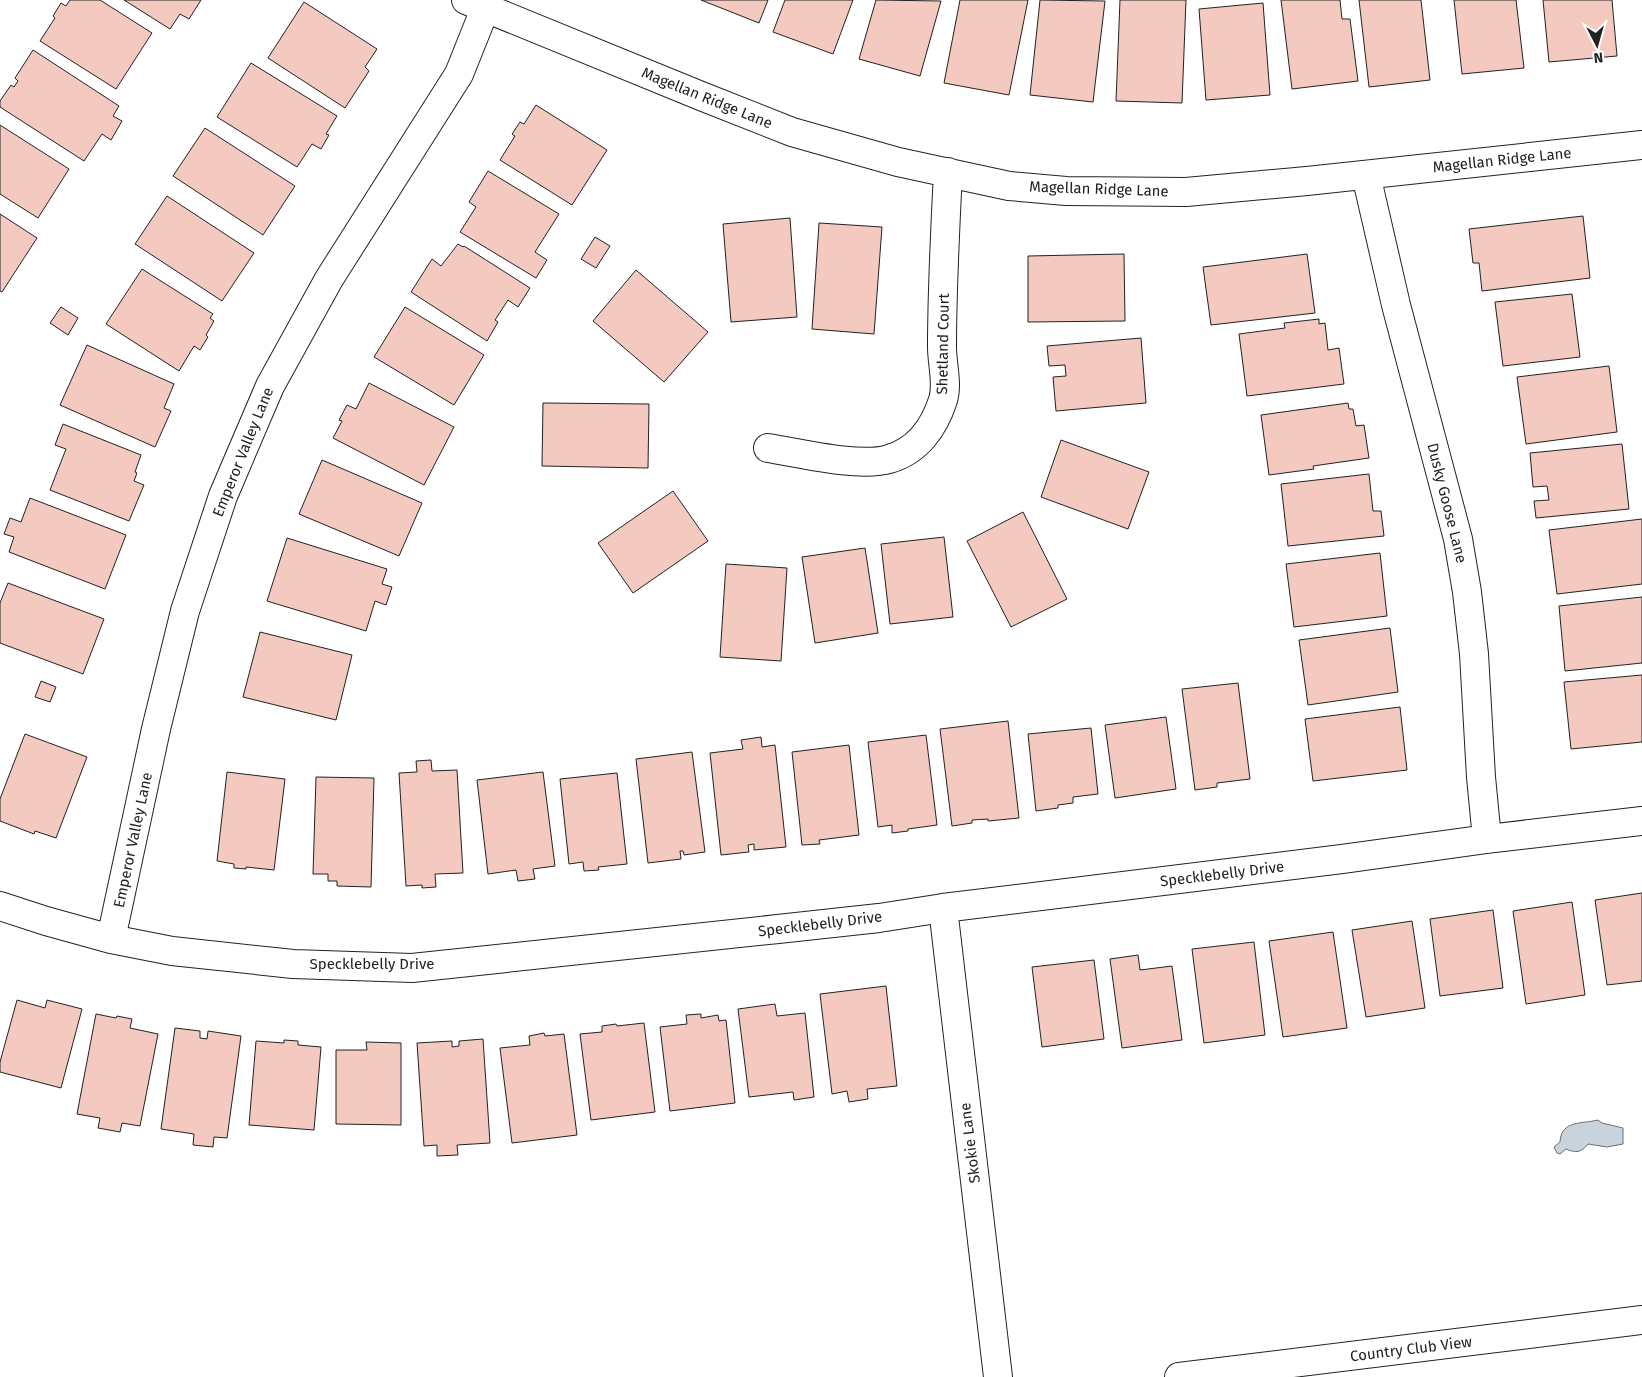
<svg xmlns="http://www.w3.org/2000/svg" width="1642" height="1377" font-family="'Fira Sans',sans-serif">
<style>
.water{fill:#c7d3dd;stroke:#6f6f6f}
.building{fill:#f3c9c0;stroke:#222}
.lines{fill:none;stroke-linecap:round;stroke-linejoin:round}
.street-casing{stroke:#222;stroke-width:30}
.street{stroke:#fff;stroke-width:28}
.labels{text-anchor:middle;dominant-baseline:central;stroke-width:4;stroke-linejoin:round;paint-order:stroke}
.street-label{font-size:15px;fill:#222;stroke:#fff}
</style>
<rect width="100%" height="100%" fill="#fff"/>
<path class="water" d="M 1598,1120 L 1602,1123 L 1623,1128 L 1623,1144 L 1607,1147 L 1588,1144 C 1581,1153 1576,1153 1566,1149 L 1560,1154 L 1557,1153 L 1554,1147 L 1560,1142 C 1561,1120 1582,1124 1598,1120 Z"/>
<path class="building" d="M 70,0 L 100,0 L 152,33 L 116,89 L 40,41 L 55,18 L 53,16 L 61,3 L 66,6 Z
M 124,0 L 201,0 L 189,19 L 180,14 L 170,29 Z
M 701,0 L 768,0 L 759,23 Z
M 785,0 L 853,0 L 833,54 L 773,32 Z
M 876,0 L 941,1 L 920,76 L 859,59 Z
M 960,0 L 1028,0 L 1009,95 L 944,83 Z
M 1040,0 L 1105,1 L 1093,102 L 1030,95 Z
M 1120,0 L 1186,0 L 1182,103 L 1116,101 Z
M 1281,0 L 1340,0 L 1342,19 L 1350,19 L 1358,81 L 1292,89 Z
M 1359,0 L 1421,0 L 1430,80 L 1369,87 Z
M 1454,0 L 1516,0 L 1524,68 L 1462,74 Z
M 1543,0 L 1612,0 L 1617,56 L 1549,62 Z
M 304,2 L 377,49 L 365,67 L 369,71 L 345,108 L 268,58 Z
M 1263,3 L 1270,95 L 1206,100 L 1199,9 Z
M 33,50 L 119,106 L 113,116 L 122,121 L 111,140 L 102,134 L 84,161 L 0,107 L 0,101 L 11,85 L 14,87 L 18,81 L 15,78 Z
M 251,63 L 337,116 L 326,134 L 329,135 L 321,149 L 312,144 L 297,167 L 217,117 Z
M 536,105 L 607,150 L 572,205 L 500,160 L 515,136 L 512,134 L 520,122 L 524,124 Z
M 0,125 L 69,169 L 38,218 L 0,194 Z
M 205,128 L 295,186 L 263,235 L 173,176 Z
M 488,171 L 559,214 L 535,252 L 547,260 L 536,278 L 460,232 L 476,207 L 469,202 Z
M 167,196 L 254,253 L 222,301 L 135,244 Z
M 0,214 L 37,238 L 2,292 L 0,291 Z
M 1583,216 L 1590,278 L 1482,291 L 1479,263 L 1473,263 L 1469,229 Z
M 790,218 L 797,317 L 731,322 L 723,224 Z
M 819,223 L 882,227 L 874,334 L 812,329 Z
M 595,237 L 610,246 L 596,268 L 581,259 Z
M 458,244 L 463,247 L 464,246 L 530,288 L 518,307 L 508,300 L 495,320 L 498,322 L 487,341 L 411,292 L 432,259 L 441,266 Z
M 1124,254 L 1125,321 L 1028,322 L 1028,256 Z
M 1307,254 L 1315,313 L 1211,325 L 1203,267 Z
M 142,269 L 213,314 L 210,318 L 214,321 L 206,335 L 208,337 L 200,350 L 194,346 L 179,371 L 106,324 Z
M 636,270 L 708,332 L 664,382 L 593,321 Z
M 1572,294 L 1580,357 L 1503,366 L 1495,302 Z
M 61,307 L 78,318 L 68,335 L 50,323 Z
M 405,307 L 484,355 L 454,405 L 374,357 Z
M 1319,319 L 1319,324 L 1325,323 L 1328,350 L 1339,348 L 1344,384 L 1247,396 L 1239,334 L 1285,328 L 1284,323 Z
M 1141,338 L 1146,403 L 1056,411 L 1053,377 L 1066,376 L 1065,365 L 1049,366 L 1047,346 Z
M 87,345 L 174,384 L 164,408 L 171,411 L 155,447 L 60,405 Z
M 1609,366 L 1617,432 L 1526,444 L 1517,377 Z
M 369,383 L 454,427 L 424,485 L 333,438 L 342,421 L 339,420 L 347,405 L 356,409 Z
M 543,403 L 649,404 L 648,468 L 542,466 Z
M 1348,403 L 1349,409 L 1353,409 L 1356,426 L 1364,425 L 1369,458 L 1313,466 L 1314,469 L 1269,475 L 1261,415 Z
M 63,424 L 141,455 L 135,472 L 137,473 L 134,481 L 144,485 L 129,521 L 50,490 L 66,449 L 55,445 Z
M 1061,440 L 1149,472 L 1128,529 L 1041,497 Z
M 1622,444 L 1629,509 L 1536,518 L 1534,501 L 1549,500 L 1547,486 L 1533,487 L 1530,453 Z
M 322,460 L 422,503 L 399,556 L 299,514 Z
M 1369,474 L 1373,511 L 1381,511 L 1384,536 L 1288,546 L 1281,484 Z
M 673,491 L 708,541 L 633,593 L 598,543 Z
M 30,498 L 126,535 L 105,589 L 9,552 L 14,537 L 4,534 L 10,518 L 21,522 Z
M 1023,512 L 1067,599 L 1011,627 L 967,541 Z
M 1642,519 L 1642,584 L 1557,594 L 1549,530 Z
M 944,537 L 953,617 L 890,624 L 881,544 Z
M 287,538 L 387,569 L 382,584 L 392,587 L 386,605 L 375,601 L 366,631 L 267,601 Z
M 865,548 L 878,633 L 815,643 L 802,557 Z
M 1380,553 L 1387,616 L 1294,627 L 1286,564 Z
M 726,564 L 787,568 L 781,661 L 720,657 Z
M 8,583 L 104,619 L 83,674 L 0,643 L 0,603 Z
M 1642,597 L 1642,663 L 1565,671 L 1559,606 Z
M 1390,628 L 1398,692 L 1308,705 L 1299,640 Z
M 260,632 L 352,655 L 336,720 L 243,697 Z
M 1642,675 L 1642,742 L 1571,749 L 1564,682 Z
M 41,681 L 56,687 L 50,702 L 35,697 Z
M 1238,683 L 1250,779 L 1217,783 L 1217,787 L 1195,790 L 1182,689 Z
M 1400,707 L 1407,770 L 1313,781 L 1305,719 Z
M 1166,717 L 1176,789 L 1115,798 L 1105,725 Z
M 1008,721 L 1019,818 L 988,821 L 988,819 L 972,820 L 972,823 L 952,826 L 940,729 Z
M 1091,728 L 1098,794 L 1073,797 L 1073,803 L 1058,805 L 1058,808 L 1036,811 L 1028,734 Z
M 25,734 L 87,757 L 56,838 L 35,831 L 34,834 L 0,821 L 0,799 Z
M 926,735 L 937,825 L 908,829 L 908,831 L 892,833 L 892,825 L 878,827 L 868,742 Z
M 761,737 L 762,747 L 775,745 L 786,847 L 754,850 L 754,844 L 748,845 L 749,852 L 721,855 L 710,753 L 743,749 L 741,740 Z
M 849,745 L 859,835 L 819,840 L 820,844 L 802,845 L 792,752 Z
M 692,752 L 705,852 L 684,855 L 683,851 L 680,851 L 681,859 L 648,863 L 636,759 Z
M 431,760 L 432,771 L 457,770 L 463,873 L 435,874 L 436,887 L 422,888 L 422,885 L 406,886 L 399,773 L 417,772 L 416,761 Z
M 227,772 L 285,779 L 274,870 L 246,867 L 246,869 L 234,868 L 234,864 L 217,861 Z
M 543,772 L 555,866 L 533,869 L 535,879 L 518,881 L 516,870 L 488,874 L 477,780 Z
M 617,773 L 627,864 L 598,867 L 599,870 L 584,871 L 583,862 L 569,864 L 560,779 Z
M 316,777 L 374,778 L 371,887 L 337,886 L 337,881 L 328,881 L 328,874 L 313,874 Z
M 1642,893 L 1642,981 L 1607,985 L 1595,900 Z
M 1572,902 L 1585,995 L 1526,1004 L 1513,911 Z
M 1493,910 L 1503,988 L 1440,996 L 1430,919 Z
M 1412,921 L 1425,1008 L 1366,1017 L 1352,930 Z
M 1333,932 L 1347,1028 L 1283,1037 L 1269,941 Z
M 1254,942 L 1265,1035 L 1204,1043 L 1192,949 Z
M 1138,955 L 1140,970 L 1172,966 L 1182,1040 L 1122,1048 L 1110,959 Z
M 1094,960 L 1104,1039 L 1042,1047 L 1032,967 Z
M 886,986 L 897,1086 L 867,1089 L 868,1099 L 849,1102 L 847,1091 L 832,1094 L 820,994 Z
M 17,1000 L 45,1008 L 47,1000 L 82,1009 L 61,1088 L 0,1072 L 0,1062 Z
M 775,1004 L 777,1016 L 805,1013 L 814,1097 L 794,1100 L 793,1092 L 749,1097 L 738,1009 Z
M 96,1014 L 116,1018 L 117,1016 L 132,1019 L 130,1028 L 158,1034 L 140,1126 L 122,1123 L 120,1132 L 98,1128 L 100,1118 L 77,1114 Z
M 701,1014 L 701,1018 L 718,1015 L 719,1021 L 726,1020 L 735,1103 L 670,1111 L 660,1027 L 687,1024 L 686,1015 Z
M 644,1023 L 655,1112 L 591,1120 L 580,1034 L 602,1032 L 602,1026 L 616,1024 L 617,1026 Z
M 175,1028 L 200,1031 L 200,1038 L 207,1039 L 208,1031 L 241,1036 L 227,1138 L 214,1137 L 213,1147 L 193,1145 L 194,1134 L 161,1129 Z
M 544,1033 L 545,1036 L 564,1034 L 577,1135 L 512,1143 L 500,1048 L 530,1045 L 529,1036 Z
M 483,1039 L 490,1143 L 457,1145 L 458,1155 L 437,1156 L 437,1145 L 424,1146 L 417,1043 L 452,1041 L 452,1047 L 459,1046 L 459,1041 Z
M 284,1040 L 298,1041 L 298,1045 L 321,1047 L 314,1130 L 249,1125 L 256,1041 L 284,1043 Z
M 366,1042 L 401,1043 L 401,1125 L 336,1124 L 336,1050 L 367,1050 Z"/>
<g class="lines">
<defs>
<path id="street" d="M 466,0 L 701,96 L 792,132 L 898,162 L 1009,186 L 1066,191 L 1186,192 L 1307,181 L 1642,145
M 1366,175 L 1396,305 L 1458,539 L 1467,592 L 1474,654 L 1481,777 L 1487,839
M 768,448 C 799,453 860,468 889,459 C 917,451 934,428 943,400 C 948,384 942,364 942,347 C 942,289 945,231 948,172
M 0,906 L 46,921 L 111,939 L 172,951 L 293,964 L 412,968 L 778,929 L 879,918 L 943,908 L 1342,859 L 1487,839 L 1642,821
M 943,908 L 998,1377
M 111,939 L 156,729 L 185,611 L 223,496 L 270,386 L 329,279 L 459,74 L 485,9
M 1179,1377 L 1642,1320"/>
</defs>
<use href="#street" class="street-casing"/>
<use href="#street" class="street"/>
</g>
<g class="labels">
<g class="street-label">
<text transform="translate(707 98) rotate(22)">Magellan Ridge Lane</text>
<text transform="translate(1502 160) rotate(-6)">Magellan Ridge Lane</text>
<text transform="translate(1099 189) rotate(2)">Magellan Ridge Lane</text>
<text transform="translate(943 344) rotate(-89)">Shetland Court</text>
<text transform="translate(243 452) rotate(-68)">Emperor Valley Lane</text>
<text transform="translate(1447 503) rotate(76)">Dusky Goose Lane</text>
<text transform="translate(133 840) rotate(-78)">Emperor Valley Lane</text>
<text transform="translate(1222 874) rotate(-7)">Specklebelly Drive</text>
<text transform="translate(820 924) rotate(-7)">Specklebelly Drive</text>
<text x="372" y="964">Specklebelly Drive</text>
<text transform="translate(970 1143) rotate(-97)">Skokie Lane</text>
<text transform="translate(1411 1349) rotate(-7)">Country Club View</text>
</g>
</g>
<g transform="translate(1597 45) rotate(174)" stroke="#ffffff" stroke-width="4" paint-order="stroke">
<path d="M0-4L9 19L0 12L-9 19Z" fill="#222222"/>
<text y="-8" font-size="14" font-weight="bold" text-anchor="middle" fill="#222222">N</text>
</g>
</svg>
